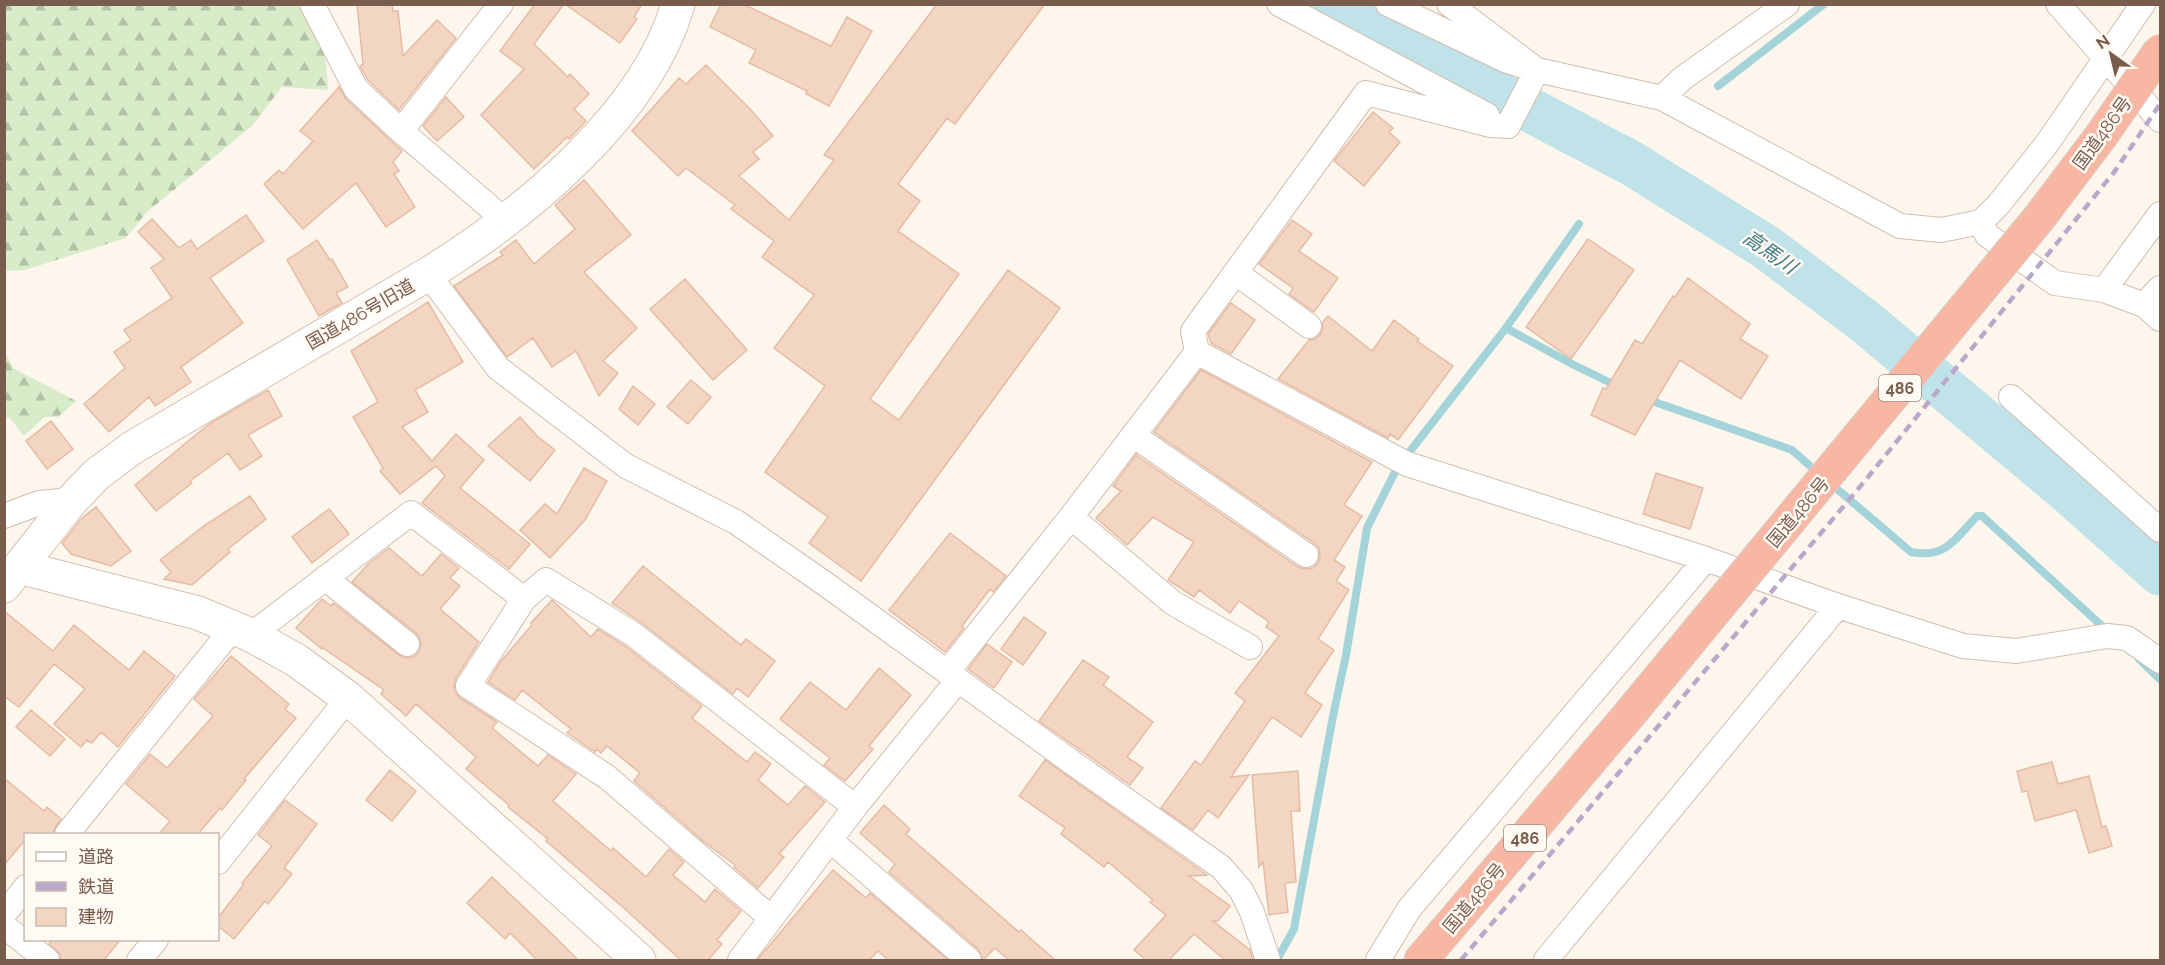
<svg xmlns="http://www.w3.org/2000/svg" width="2165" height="965" font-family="Raleway,'Noto Sans JP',sans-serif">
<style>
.forest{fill:url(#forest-firs)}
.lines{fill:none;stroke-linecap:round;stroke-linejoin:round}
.stream{stroke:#a5d3da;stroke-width:8}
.river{stroke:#bfe3e8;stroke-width:45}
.building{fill:#f3d5c3;stroke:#e6bba3;stroke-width:1.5}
.street-casing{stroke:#d1beb0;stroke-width:26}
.secondary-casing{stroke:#d6c0b0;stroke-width:35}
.highway-casing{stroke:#dad1cd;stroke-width:35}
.street{stroke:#fff;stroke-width:24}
.secondary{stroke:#fff;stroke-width:33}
.highway{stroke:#f7b7a3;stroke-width:33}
.rail{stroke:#b9a8c9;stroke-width:4.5;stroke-dasharray:9 6;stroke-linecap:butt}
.highway-bridge-casing{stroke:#dad1cd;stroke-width:35;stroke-linecap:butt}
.highway-bridge{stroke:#f7b7a3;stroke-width:33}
.labels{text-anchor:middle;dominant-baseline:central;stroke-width:5;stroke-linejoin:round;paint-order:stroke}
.shield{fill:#fffaf3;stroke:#a28b7f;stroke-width:1.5}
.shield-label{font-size:16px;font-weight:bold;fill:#7a5c4d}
.street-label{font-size:18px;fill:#7a5c4d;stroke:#fffaf3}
.water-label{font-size:20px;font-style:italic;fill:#437c86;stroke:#fffaf3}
</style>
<defs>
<pattern id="forest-firs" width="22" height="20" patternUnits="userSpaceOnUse" patternTransform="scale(1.5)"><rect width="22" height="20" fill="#d8ecc9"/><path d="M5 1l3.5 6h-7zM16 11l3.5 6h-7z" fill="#b4c2a5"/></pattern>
</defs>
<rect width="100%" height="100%" fill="#fdf6ec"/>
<path class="forest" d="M 4,5 L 299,5 C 320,38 327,49 328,90 L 282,87 L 252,126 L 147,212 L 126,238 L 25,270 L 5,271 Z
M 4,349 L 13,368 L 76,401 L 58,417 L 45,417 L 24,436 L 10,418 L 5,419 Z"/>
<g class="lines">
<path class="stream" d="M 1718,86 L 1824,4
M 1625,171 L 1640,155
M 1506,328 L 1572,364 L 1619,387
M 1646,399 L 1792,450 L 1818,473
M 1830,483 L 1911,552 C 1946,559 1955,539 1977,516 L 1982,516 L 2102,626
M 2139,659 L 2160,679
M 1279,956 L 1294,929 L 1333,716 L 1346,655 L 1367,528 L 1397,468 L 1506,328 L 1579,224"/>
<path class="river" d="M 1328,4 L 1631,163 L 1766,247 L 1863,320 L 2069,492 L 2160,573"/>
</g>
<path class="building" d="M 357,4 L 392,4 L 393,11 L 398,11 L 403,56 L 437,20 L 456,38 L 399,110 L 368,80 L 360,66 L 363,64 Z
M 535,4 L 564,4 L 534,44 L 568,77 L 570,74 L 589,94 L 574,109 L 586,121 L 569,139 L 567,137 L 534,169 L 481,115 L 524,69 L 500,51 Z
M 565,4 L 642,4 L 634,17 L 637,19 L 620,43 Z
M 721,4 L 743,4 L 831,46 L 847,17 L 872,31 L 829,106 L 806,94 L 807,91 L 749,63 L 756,50 L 710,27 Z
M 937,4 L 1045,4 L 955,124 L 947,118 L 898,184 L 920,201 L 898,231 L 959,274 L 870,399 L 899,420 L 1008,270 L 1060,308 L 861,581 L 809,543 L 828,517 L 765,472 L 825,386 L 774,348 L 814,295 L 762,257 L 774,241 L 731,209 L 735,205 L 686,168 L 678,176 L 632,131 L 679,78 L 686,84 L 706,65 L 751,110 L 773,136 L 753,152 L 759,159 L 739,176 L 789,220 L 834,160 L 824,155 Z
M 339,87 L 346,99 L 402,151 L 393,162 L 399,171 L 394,174 L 415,207 L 386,227 L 356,183 L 303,229 L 264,184 L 279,170 L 283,174 L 313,141 L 300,131 Z
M 446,97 L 464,117 L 437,141 L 423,126 Z
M 1373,112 L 1393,128 L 1389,132 L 1400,142 L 1364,186 L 1334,161 Z
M 584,180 L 631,235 L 584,272 L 637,328 L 603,361 L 618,373 L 599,396 L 576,351 L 552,367 L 533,338 L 507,357 L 454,286 L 503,255 L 500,252 L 516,240 L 534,264 L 575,229 L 555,205 Z
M 246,215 L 264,241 L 210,278 L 243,323 L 181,367 L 191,382 L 155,406 L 149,397 L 109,432 L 84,404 L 125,368 L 114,352 L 131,340 L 124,330 L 172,298 L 151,268 L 164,259 L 138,232 L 152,219 L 179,248 L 191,240 L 197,249 Z
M 1292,220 L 1312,234 L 1299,251 L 1338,278 L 1314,312 L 1289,294 L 1293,288 L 1259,264 Z
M 1588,239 L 1634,270 L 1571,359 L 1526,327 Z
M 317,240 L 330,260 L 332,259 L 348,287 L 336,293 L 342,303 L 319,316 L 287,260 Z
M 1688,278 L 1750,324 L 1740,339 L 1768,356 L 1741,399 L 1680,360 L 1635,435 L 1591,415 L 1603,388 L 1606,389 L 1635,340 L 1642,344 L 1673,296 L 1675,297 Z
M 685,279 L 747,350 L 713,380 L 650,309 Z
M 428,302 L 463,362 L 415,390 L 428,412 L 402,427 L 432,461 L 456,434 L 484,460 L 460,488 L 530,544 L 509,569 L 422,503 L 445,476 L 436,466 L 400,494 L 380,471 L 383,468 L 353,417 L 378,402 L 351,351 Z
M 1231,303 L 1255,320 L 1231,354 L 1211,343 L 1208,334 Z
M 1328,316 L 1372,351 L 1394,320 L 1419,339 L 1417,341 L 1453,366 L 1398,440 L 1390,434 L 1388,438 L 1278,379 L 1309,340 L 1315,339 L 1320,335 L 1323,328 L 1322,323 Z
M 1201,370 L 1372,462 L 1344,505 L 1362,516 L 1334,560 L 1345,567 L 1336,581 L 1349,590 L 1318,639 L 1334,650 L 1305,693 L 1322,705 L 1301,737 L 1272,717 L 1231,777 L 1249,775 L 1218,818 L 1208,810 L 1193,830 L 1161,808 L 1195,761 L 1201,765 L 1245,701 L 1235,693 L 1279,636 L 1266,627 L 1269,622 L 1239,601 L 1230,613 L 1199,590 L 1194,597 L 1168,580 L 1194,542 L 1153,517 L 1127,545 L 1096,518 L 1121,491 L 1113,486 L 1136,455 L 1298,567 L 1305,569 L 1313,568 L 1318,563 L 1320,556 L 1319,548 L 1314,543 L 1154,432 Z
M 691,380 L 711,397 L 688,424 L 667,407 Z
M 633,386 L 655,404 L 638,425 L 619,409 Z
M 268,390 L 282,416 L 248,435 L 262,456 L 240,470 L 228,453 L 190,481 L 192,483 L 156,511 L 135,485 L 209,424 Z
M 520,417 L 537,436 L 555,450 L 530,481 L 488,446 Z
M 51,421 L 73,449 L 47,469 L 26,441 Z
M 584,468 L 607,481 L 585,520 L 550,558 L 520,530 L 545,504 L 557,514 Z
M 1656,473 L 1703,488 L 1690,529 L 1643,514 Z
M 250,496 L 266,519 L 228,549 L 230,552 L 192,585 L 164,579 L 171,572 L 160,560 L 205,525 Z
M 96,507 L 131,551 L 111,566 L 71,554 L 62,543 L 82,518 Z
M 329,509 L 349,534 L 312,563 L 292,537 Z
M 950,533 L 1006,576 L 993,592 L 990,589 L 962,626 L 964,628 L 945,652 L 889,610 Z
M 389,548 L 422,576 L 441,554 L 459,568 L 450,578 L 460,586 L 440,609 L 479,642 L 456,678 L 454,685 L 455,692 L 460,698 L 497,722 L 492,728 L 538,766 L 548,755 L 576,774 L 553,801 L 611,851 L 613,848 L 646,877 L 669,849 L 684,862 L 673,875 L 705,902 L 715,889 L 741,911 L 717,940 L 722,944 L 708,960 L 681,960 L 626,910 L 546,841 L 548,839 L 508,807 L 509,805 L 466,769 L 476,757 L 416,704 L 406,716 L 381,694 L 384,690 L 323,648 L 322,649 L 296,628 L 322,599 L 331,606 L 333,603 L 399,655 L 405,658 L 413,657 L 418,653 L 421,646 L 420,639 L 416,633 L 352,582 L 368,564 Z
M 643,566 L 741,645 L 746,639 L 775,661 L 748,697 L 737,688 L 733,694 L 642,623 L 612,603 Z
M 552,600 L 591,637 L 598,629 L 625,646 L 702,706 L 692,718 L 747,762 L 755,752 L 771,764 L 758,780 L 788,805 L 805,786 L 825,802 L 779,854 L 784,857 L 758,888 L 734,867 L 735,865 L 703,841 L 634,781 L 640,773 L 607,746 L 601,753 L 597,749 L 595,752 L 567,733 L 571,729 L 522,690 L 515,700 L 488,682 L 501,661 L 532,625 L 531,623 Z
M 4,611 L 53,651 L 74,625 L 129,670 L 144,651 L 175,676 L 118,747 L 101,732 L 92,743 L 87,740 L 81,747 L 54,724 L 85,689 L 54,664 L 19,707 L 4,696 Z
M 1024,617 L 1046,633 L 1023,665 L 1001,649 Z
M 987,644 L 1012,662 L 994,688 L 968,669 Z
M 231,656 L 289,704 L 285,709 L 296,718 L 244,779 L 246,780 L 222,810 L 220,808 L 198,834 L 159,834 L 170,821 L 126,784 L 150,754 L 167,768 L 213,716 L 194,699 Z
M 1083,660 L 1109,677 L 1103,685 L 1153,722 L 1127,757 L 1143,768 L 1130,785 L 1039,721 Z
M 879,668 L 911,695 L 869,746 L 873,749 L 845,781 L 824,765 L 830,758 L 780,719 L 810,682 L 846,710 Z
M 31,710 L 65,739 L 50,756 L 16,727 Z
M 1045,760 L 1207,875 L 1189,876 L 1230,906 L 1218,921 L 1213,921 L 1250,950 L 1253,960 L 1225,960 L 1194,934 L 1169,960 L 1146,960 L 1134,950 L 1166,915 L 1150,902 L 1153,900 L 1108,862 L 1104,867 L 1061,834 L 1065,828 L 1019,796 Z
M 2052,762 L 2058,784 L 2089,776 L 2102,827 L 2106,826 L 2112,846 L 2089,853 L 2076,810 L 2035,821 L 2027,791 L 2022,792 L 2017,771 Z
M 390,770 L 416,791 L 392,821 L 366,800 Z
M 1298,771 L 1300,811 L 1291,811 L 1296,882 L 1285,883 L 1288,912 L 1269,915 L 1263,862 L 1259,867 L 1252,775 Z
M 4,778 L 44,811 L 47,807 L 61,819 L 56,826 L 53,834 L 26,834 L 26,839 L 4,865 Z
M 285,800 L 317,824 L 284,868 L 292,874 L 268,904 L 265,901 L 234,939 L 218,926 L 218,918 L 244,884 L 242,883 L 272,846 L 258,835 Z
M 884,805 L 910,829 L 906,834 L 1019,932 L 1021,930 L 1055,960 L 1009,960 L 995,948 L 983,960 L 978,949 L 889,872 L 895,864 L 860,833 Z
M 833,870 L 866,898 L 870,893 L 948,960 L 888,960 L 878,951 L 869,960 L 757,960 Z
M 492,877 L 551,933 L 578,960 L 537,960 L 510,933 L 505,939 L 467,903 Z
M 53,939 L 121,939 L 104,960 L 61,960 L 60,954 L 49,944 Z"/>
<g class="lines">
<defs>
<path id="street" d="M 312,4 L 356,89 L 401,131 L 507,222
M 1279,4 L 1487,115
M 1388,4 L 1505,60 L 1537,70 L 1662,98 L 1900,226 L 1941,230 L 1981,222 L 1999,204 L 2046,145 L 2143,4
M 1449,4 L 1537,70 L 1508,126
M 2058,4 L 2160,120
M 1662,98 L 1683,78 L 1787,4
M 401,131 L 501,4
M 1981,222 L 1987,235 L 2055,283 L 2104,290 L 2144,305 L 2160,319
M 1236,273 L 1309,326
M 428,274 L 498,368 L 626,466 L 736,522 L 824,583 L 1073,763 L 1221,867 L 1241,890 L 1252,912 L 1268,960
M 2104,290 L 2160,214
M 2144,305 L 2160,288
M 1197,352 L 1193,331 L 1366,93 L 1490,125 L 1508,126
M 2011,397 L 2160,530
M 1133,435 L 1306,555
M 4,516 L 39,503 L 72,500
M 1071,517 L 1173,603 L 1250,647
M 325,578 L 407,644
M 524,599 L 468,686 L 607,777 L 771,918
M 251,635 L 411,513 L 524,599 L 546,580 L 633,634 L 855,807
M 948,671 L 1071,517 L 1197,352 L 1407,464 L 1706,559 L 1838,606 L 1963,646 L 2016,651 L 2107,636 L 2127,638 L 2160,661
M 67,834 L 233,628
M 830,840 L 969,960
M 218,862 L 348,698
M 4,914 L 26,887
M 4,926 L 47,960
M 139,960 L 156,940
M 740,960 L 855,807 L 958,680
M 1378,960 L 1409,909 L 1706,559
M 1546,960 L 1838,606"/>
<path id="secondary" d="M 19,567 L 198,613 L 251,635 L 296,660 L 348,698 L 639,960
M 4,586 L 72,500 L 97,474 L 132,448 L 428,274 C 522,216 647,115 678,4"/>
<path id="highway" d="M 1421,960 L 1628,716"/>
</defs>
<use href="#street" class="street-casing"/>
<use href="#secondary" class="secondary-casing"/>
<use href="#highway" class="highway-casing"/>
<use href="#street" class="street"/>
<use href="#secondary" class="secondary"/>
<use href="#highway" class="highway"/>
<path class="rail" d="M 1461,960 L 1864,482 L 2115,171 L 2160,104"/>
<defs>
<path id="highway-bridge" d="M 1628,716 L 2039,218 L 2101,136 L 2160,51"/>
</defs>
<use href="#highway-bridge" class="highway-bridge-casing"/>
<use href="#highway-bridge" class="highway-bridge"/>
</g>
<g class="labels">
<g class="shield">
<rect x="1879" y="375" width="42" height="26" rx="4.5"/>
<rect x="1504" y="825" width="42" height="26" rx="4.5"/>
</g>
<g class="shield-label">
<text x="1900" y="388">486</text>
<text x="1525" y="838">486</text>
</g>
<g class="street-label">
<text transform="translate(2102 133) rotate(-54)">国道486号</text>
<text transform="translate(360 314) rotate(-30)">国道486号旧道</text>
<text transform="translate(1798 512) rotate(-50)">国道486号</text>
<text transform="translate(1474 898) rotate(-50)">国道486号</text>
</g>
<g class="water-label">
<text transform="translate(1770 252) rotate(35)">高馬川</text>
</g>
</g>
<rect width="2165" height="965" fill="none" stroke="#7a5c4d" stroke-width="12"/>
<rect x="24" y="833" width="195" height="108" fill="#fffaf3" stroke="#cabbb1" stroke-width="1.5"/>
<rect x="36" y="852" width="30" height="9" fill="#ffffff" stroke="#cabbb1" stroke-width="1.5"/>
<text x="78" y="863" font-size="18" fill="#7a5c4d">道路</text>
<rect x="36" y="882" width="30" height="9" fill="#b9a8c9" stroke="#cabbb1" stroke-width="1.5"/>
<text x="78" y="893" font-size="18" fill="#7a5c4d">鉄道</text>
<rect x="36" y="908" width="30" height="18" fill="#f3d5c3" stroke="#cabbb1" stroke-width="1.5"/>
<text x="78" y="923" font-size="18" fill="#7a5c4d">建物</text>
<g transform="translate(2111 54) rotate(326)" stroke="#fffaf3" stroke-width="4.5" paint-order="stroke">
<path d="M0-4.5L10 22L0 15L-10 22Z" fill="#7a5c4d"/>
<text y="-9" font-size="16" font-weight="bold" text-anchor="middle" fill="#7a5c4d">N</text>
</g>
</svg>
